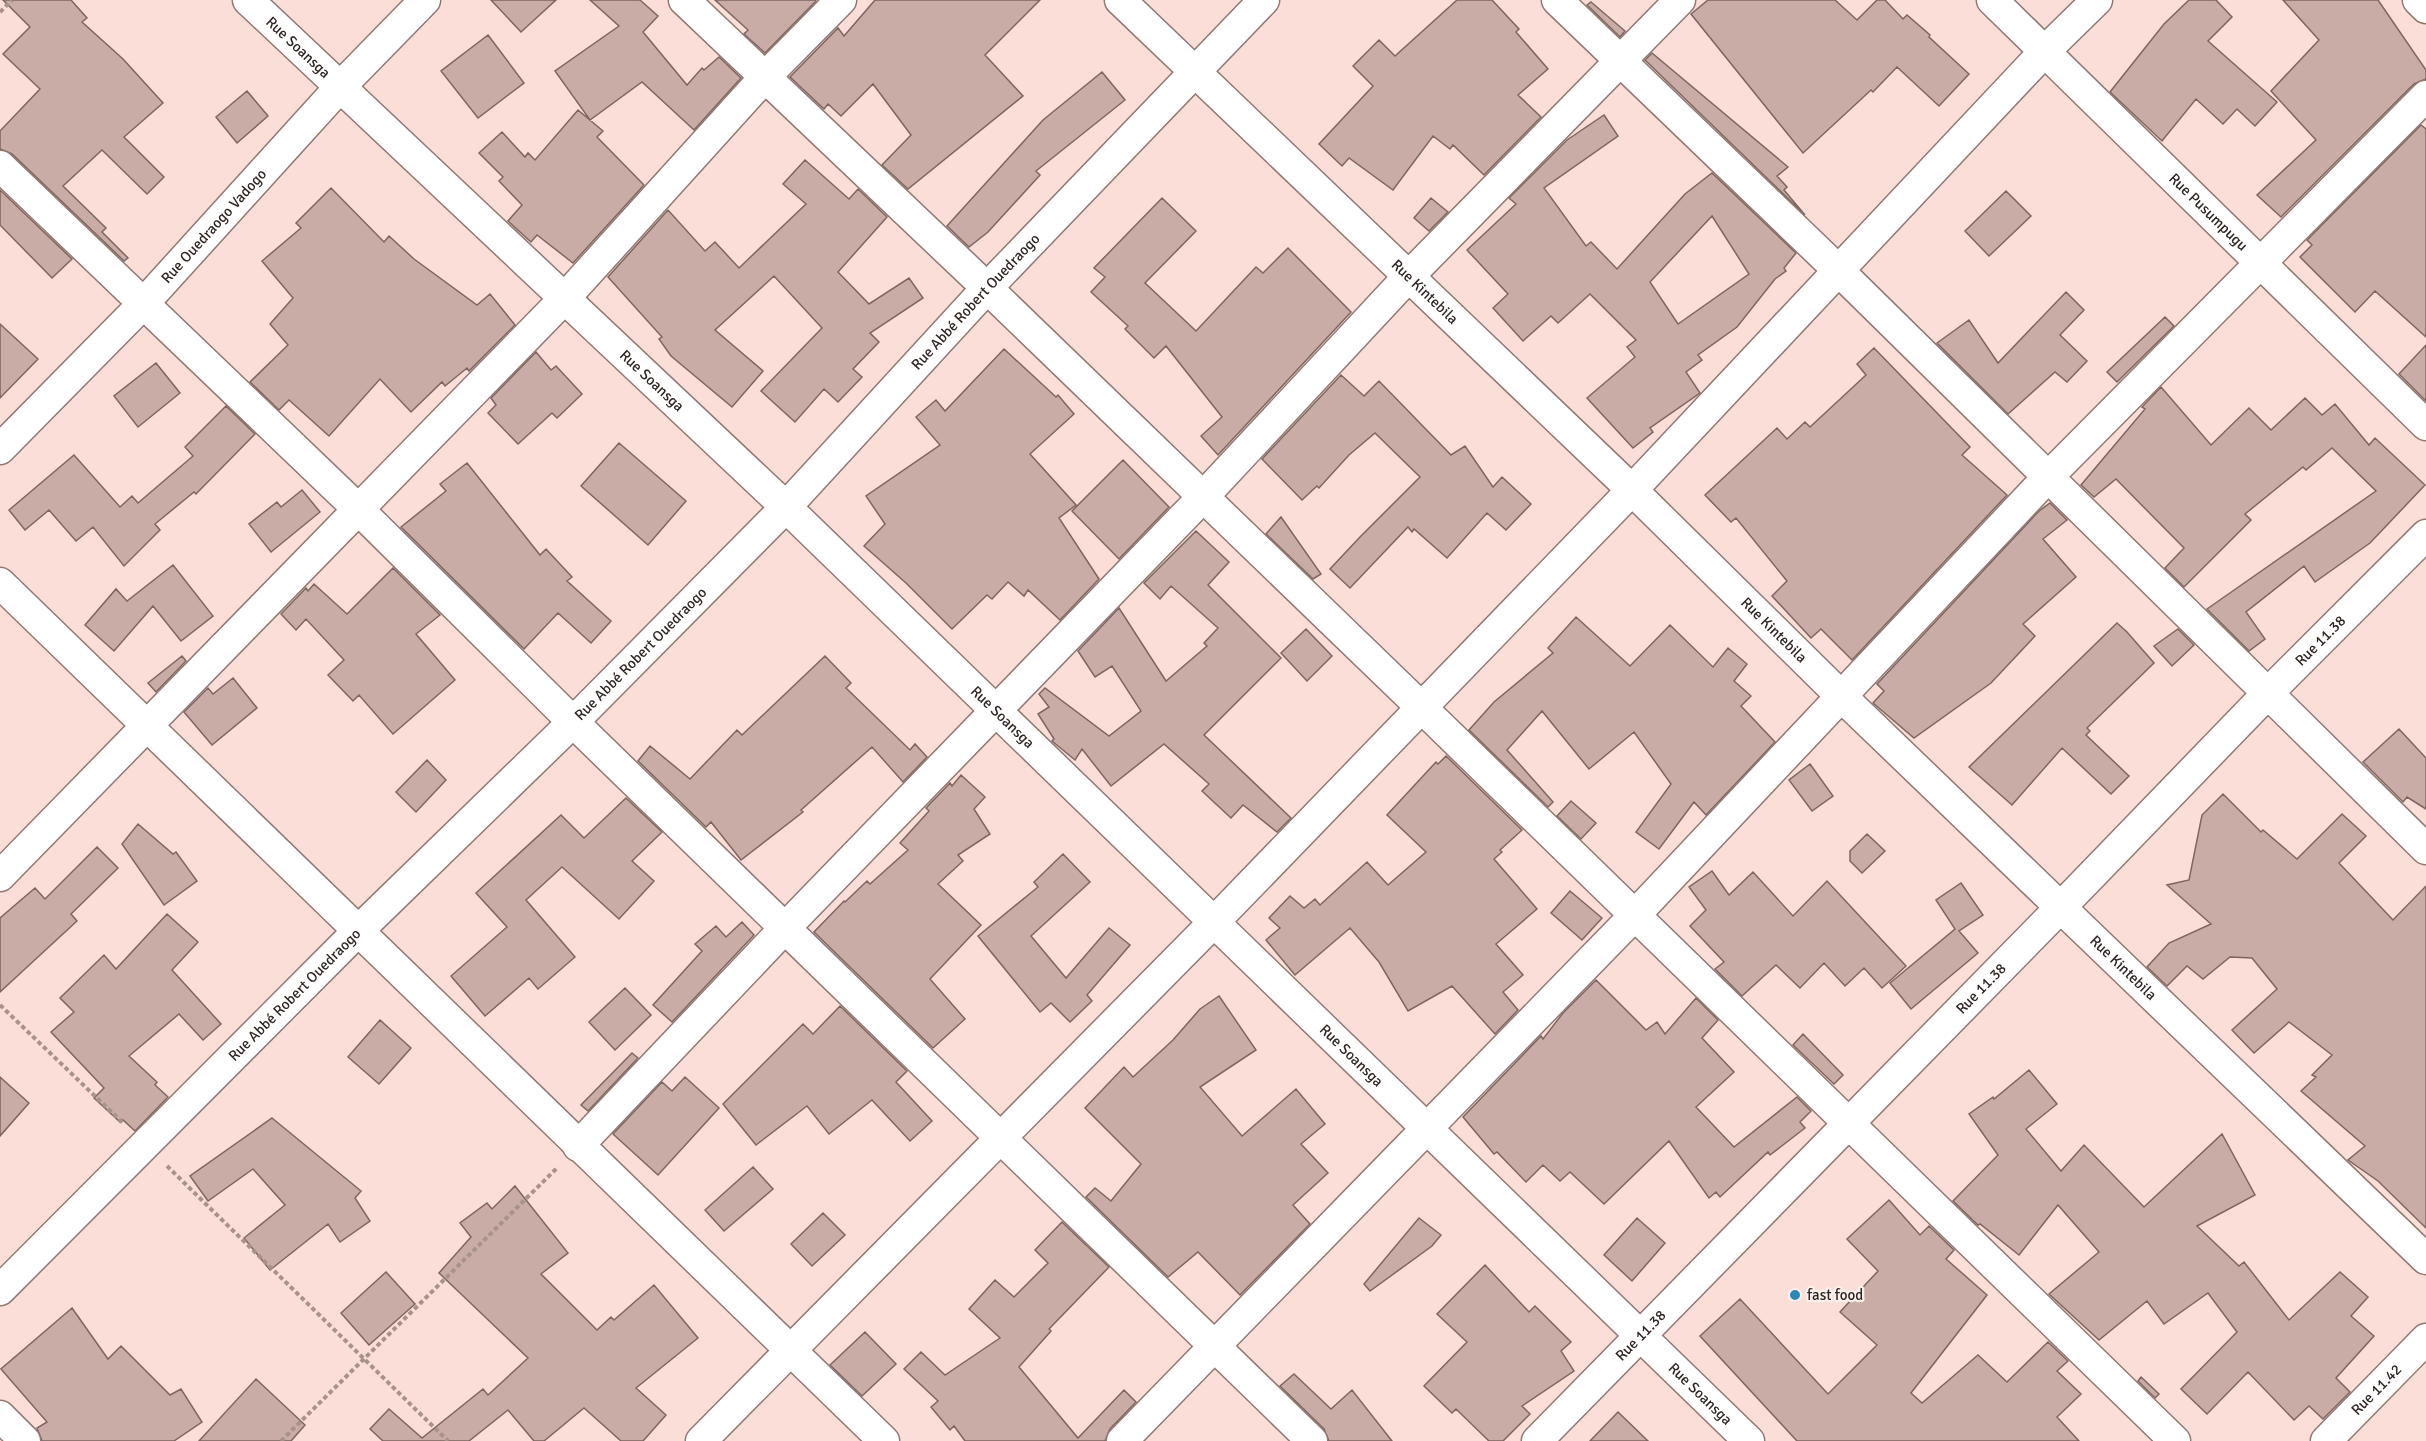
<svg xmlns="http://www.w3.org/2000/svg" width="2426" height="1441" font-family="Signika,sans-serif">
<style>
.building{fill:#c9aca6;stroke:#7f6560;stroke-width:1.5;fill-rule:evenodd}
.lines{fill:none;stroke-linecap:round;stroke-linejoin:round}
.street-casing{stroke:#927872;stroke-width:33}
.path{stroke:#a7928d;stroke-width:4;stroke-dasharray:4.5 3;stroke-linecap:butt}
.street{stroke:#fff;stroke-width:30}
.poi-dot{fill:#2c89b6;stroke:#fcf0ed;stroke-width:2}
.labels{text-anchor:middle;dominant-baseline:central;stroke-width:4.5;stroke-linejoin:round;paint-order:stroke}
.street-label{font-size:15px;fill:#2f2522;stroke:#fcf0ed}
.poi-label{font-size:15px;fill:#2f2522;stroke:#fcf0ed;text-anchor:start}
</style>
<rect width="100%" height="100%" fill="#fcded8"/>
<path class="building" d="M 3,0 L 71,0 L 87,18 L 82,22 L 123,59 L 163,103 L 124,137 L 164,177 L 147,194 L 102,150 L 63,186 L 106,228 L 102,232 L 128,258 L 124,261 L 12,154 L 0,149 L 0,131 L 40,89 L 3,54 L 30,27 Z
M 491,0 L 556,0 L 521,32 Z
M 590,0 L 640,0 L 658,16 L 643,32 L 687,85 L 702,68 L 704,70 L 719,57 L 741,78 L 694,130 L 642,82 L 590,120 L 555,71 L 619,26 Z
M 715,0 L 815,0 L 816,1 L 765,53 L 744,34 L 748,30 Z
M 875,0 L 1040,0 L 985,55 L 1023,96 L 908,189 L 882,165 L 911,135 L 873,84 L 841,116 L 828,104 L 824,109 L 790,77 L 838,28 L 844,36 Z
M 1457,0 L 1492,0 L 1519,29 L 1516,32 L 1548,69 L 1518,95 L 1541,117 L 1484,175 L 1453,145 L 1450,149 L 1433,136 L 1393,190 L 1349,158 L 1342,166 L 1319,144 L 1373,86 L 1353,66 L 1379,40 L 1395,56 Z
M 1708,0 L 1835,0 L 1857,20 L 1877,0 L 1885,0 L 1903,19 L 1907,15 L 1930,35 L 1929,37 L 1969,74 L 1939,106 L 1897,67 L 1873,92 L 1871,90 L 1803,153 L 1691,14 Z
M 2189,0 L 2216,0 L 2232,17 L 2208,41 L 2277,102 L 2255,126 L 2237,109 L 2223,124 L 2196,99 L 2162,141 L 2110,92 L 2164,24 Z
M 2283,0 L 2378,0 L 2426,70 L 2426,79 L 2414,84 L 2281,217 L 2257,195 L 2316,140 L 2271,91 L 2319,40 Z
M 1591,2 L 1625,31 L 1620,37 L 1587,5 Z
M 488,35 L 524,83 L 478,118 L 441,71 Z
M 1652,53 L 1788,167 L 1777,176 L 1787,187 L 1784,190 L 1805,215 L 1645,60 Z
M 1102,72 L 1125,100 L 1036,171 L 1040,175 L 988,232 L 969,247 L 947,226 L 1043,120 Z
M 247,91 L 268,116 L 237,143 L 216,117 Z
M 578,110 L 603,131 L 597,137 L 644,185 L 573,263 L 537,235 L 531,242 L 508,221 L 522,205 L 499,181 L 503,177 L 479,153 L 502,132 L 525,157 L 528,153 L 535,160 Z
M 1604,115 L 1618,136 L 1544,188 L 1586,246 L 1591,242 L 1617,269 L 1685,194 L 1712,173 L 1796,253 L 1784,268 L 1786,271 L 1775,279 L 1737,327 L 1698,355 L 1702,360 L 1686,372 L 1700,393 L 1650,428 L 1653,432 L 1633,448 L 1587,398 L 1635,357 L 1627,347 L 1636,340 L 1590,294 L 1558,323 L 1551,316 L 1523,341 L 1493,308 L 1508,294 L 1467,250 L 1516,204 L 1509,198 L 1567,140 ZM 1712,216 L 1749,274 L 1678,324 L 1650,282 Z
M 2421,125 L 2426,129 L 2426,337 L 2375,291 L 2355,312 L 2300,257 L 2312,245 L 2307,240 Z
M 805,160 L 849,199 L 858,189 L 887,217 L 838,272 L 869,304 L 909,278 L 923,298 L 870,333 L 879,342 L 853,369 L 862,377 L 838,402 L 824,389 L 795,422 L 761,391 L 822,328 L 774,276 L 715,330 L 763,371 L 732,407 L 671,356 L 659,339 L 662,337 L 608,277 L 668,210 L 705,251 L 715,242 L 739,268 L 806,204 L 783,184 Z
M 331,188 L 384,242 L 389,236 L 414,259 L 477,305 L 490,294 L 515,325 L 469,371 L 467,368 L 445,386 L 442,382 L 411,412 L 380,379 L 329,436 L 289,400 L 279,410 L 250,382 L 288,345 L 270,324 L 293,298 L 262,261 L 301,228 L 296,223 Z
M 0,190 L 72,259 L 52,278 L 0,225 Z
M 2006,191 L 2031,216 L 1989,256 L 1965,231 Z
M 1162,198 L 1196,231 L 1145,283 L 1196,331 L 1256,267 L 1263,273 L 1288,248 L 1351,312 L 1218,455 L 1201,436 L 1222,417 L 1166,346 L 1154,358 L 1125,329 L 1128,326 L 1091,292 L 1105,277 L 1094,268 Z
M 1431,198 L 1448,212 L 1429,231 L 1414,218 Z
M 2066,292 L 2084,310 L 2060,335 L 2087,361 L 2067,382 L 2055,372 L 2008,414 L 1937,343 L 1969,320 L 1998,363 Z
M 2165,317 L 2174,326 L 2117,382 L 2107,372 Z
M 0,324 L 38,359 L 0,398 Z
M 2426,345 L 2426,401 L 2399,374 Z
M 1874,348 L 1970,447 L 1962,455 L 2007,495 L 1852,660 L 1821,629 L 1811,638 L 1772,596 L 1787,581 L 1736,518 L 1731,522 L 1705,495 L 1777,428 L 1787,439 L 1805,422 L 1810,427 L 1866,375 L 1857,364 Z
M 1004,349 L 1056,397 L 1058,395 L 1074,414 L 1030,454 L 1076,505 L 1059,518 L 1099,579 L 1060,620 L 1028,590 L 1024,596 L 1008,582 L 992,599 L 987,595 L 952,629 L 906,583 L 864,546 L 885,524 L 866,496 L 940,445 L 916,417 L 936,400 L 945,411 Z
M 536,352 L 551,370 L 556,366 L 582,394 L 557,418 L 552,413 L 518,444 L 488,413 L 496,405 L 491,398 Z
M 156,363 L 180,393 L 138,427 L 114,396 Z
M 1341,375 L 1364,396 L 1379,381 L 1451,455 L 1465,446 L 1493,487 L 1502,477 L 1531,504 L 1506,530 L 1487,513 L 1447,558 L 1414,529 L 1412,532 L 1408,527 L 1350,588 L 1330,569 L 1360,537 L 1420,477 L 1375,433 L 1349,455 L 1319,488 L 1317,486 L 1302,500 L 1262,459 Z
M 2161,387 L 2211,445 L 2249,408 L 2271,430 L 2305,398 L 2322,415 L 2335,404 L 2369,445 L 2375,438 L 2425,485 L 2370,543 L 2315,582 L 2304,566 L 2246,612 L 2265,639 L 2249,651 L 2207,609 L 2376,491 L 2332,448 L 2306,470 L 2303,467 L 2245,514 L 2251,520 L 2184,587 L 2165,568 L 2184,548 L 2116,479 L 2094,497 L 2081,485 L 2145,409 L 2142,407 Z
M 226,406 L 255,434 L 196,494 L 194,492 L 155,524 L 160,530 L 124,566 L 93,527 L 76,541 L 49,510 L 25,530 L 9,510 L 74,455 L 120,507 L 132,496 L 138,503 L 193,456 L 185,447 Z
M 619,443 L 686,501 L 648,545 L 581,486 Z
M 1123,460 L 1169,507 L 1119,559 L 1072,511 Z
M 467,463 L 540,555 L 546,549 L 572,577 L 567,581 L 611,621 L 591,643 L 558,613 L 524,649 L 401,527 L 446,491 L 440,484 Z
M 302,490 L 320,512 L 271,552 L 249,524 L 277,502 L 281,507 Z
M 2050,503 L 2067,520 L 2043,539 L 2076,577 L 2023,624 L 2035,636 L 1991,683 L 1914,738 L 1873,703 L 1884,691 L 1877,684 L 2039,511 Z
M 1281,517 L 1321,574 L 1313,579 L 1266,534 Z
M 1196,531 L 1229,562 L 1208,585 L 1281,658 L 1204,735 L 1291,818 L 1277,832 L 1243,805 L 1231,818 L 1202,791 L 1209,784 L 1164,744 L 1111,786 L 1082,749 L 1075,760 L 1052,741 L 1054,739 L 1038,714 L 1049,707 L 1039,694 L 1045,688 L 1109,736 L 1141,711 L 1112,666 L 1095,677 L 1078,651 L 1119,608 L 1166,681 L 1207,646 L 1204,643 L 1218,628 L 1171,586 L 1160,599 L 1144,583 Z
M 173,565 L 213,616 L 181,641 L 153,606 L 114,651 L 85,625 L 116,589 L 127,601 Z
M 393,568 L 440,615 L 416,634 L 455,680 L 393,734 L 359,695 L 353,701 L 328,675 L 344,660 L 306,619 L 296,630 L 281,614 L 306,588 L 308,591 L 314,584 L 347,614 Z
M 1576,617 L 1630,666 L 1670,625 L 1713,667 L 1728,648 L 1747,664 L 1734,681 L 1751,696 L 1741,706 L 1775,742 L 1706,815 L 1694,802 L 1659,849 L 1636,832 L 1671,784 L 1634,732 L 1589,769 L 1542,711 L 1507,750 L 1553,802 L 1548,807 L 1469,730 L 1494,702 L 1553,653 L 1548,648 Z
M 2117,623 L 2127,632 L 2154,663 L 2087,728 L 2090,731 L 2086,735 L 2129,776 L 2111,794 L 2062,748 L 2012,805 L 1969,767 Z
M 1306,629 L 1332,656 L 1307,681 L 1281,653 Z
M 2178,629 L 2194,645 L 2172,666 L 2154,646 Z
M 182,656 L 186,661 L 156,692 L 148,683 Z
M 825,656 L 851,683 L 846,688 L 910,750 L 915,744 L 927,757 L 903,782 L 872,747 L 801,810 L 803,812 L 741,860 L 711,822 L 706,827 L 638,761 L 650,746 L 690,779 L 737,730 L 742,735 Z
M 233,678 L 257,708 L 212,745 L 184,712 L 208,688 L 213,694 Z
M 2399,729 L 2426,758 L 2426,809 L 2407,797 L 2403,802 L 2363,762 Z
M 1446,756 L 1522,830 L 1500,850 L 1502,852 L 1494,859 L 1537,909 L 1496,944 L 1523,975 L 1503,992 L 1518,1010 L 1495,1034 L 1452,986 L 1408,1011 L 1379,962 L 1350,928 L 1295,975 L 1266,940 L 1280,928 L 1269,918 L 1290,896 L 1304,908 L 1315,899 L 1320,905 L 1367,862 L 1388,885 L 1426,852 L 1387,815 L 1436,762 L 1438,764 Z
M 427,760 L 446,780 L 416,812 L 396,792 Z
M 1810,764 L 1833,796 L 1812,811 L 1789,780 Z
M 961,775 L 985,797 L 974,809 L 990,834 L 958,855 L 963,861 L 938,884 L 981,925 L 930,979 L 965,1019 L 933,1048 L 814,932 L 844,901 L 845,902 L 867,881 L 870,884 L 908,850 L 900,843 L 929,811 L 926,808 L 950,783 L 952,786 Z
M 2223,794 L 2261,832 L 2263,830 L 2297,859 L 2342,814 L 2366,836 L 2339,863 L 2393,920 L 2426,886 L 2426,1228 L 2378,1181 L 2348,1160 L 2365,1146 L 2301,1091 L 2316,1077 L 2312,1075 L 2332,1055 L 2289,1022 L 2254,1053 L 2232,1030 L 2277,989 L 2252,958 L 2230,957 L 2203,979 L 2187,966 L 2167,986 L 2147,967 L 2169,943 L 2211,924 L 2167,885 L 2189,880 L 2202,815 Z
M 626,798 L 662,832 L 632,861 L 654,881 L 619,919 L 562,867 L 526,900 L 575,957 L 538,989 L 529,978 L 485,1016 L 451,976 L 507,927 L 476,893 L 561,815 L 584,838 Z
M 1571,801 L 1596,823 L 1581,839 L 1557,816 Z
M 138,824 L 173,854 L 176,852 L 197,881 L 164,905 L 122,844 Z
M 1867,834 L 1885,851 L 1862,873 L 1850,861 L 1850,851 Z
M 97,847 L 118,868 L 71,914 L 77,921 L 0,992 L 0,918 L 35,888 L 45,899 Z
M 1063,854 L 1090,882 L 1031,936 L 1066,978 L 1109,928 L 1130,945 L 1087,995 L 1092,1001 L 1070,1022 L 1051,1003 L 1040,1012 L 978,936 L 1038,887 L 1034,882 Z
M 1712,871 L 1729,895 L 1753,872 L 1793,916 L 1827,881 L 1906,966 L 1882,988 L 1864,968 L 1845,986 L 1824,963 L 1800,988 L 1776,965 L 1742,996 L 1715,969 L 1724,962 L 1690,926 L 1706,910 L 1689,887 Z
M 1961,883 L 1983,915 L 1959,931 L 1978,953 L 1911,1009 L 1890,983 L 1955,929 L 1936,900 Z
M 1570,891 L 1602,918 L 1582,940 L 1551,913 Z
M 167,914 L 198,942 L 172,970 L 221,1024 L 203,1040 L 179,1014 L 129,1056 L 157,1082 L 155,1085 L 168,1097 L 135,1131 L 123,1120 L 120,1122 L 94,1098 L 104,1088 L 51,1032 L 74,1012 L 60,998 L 104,955 L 116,969 Z
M 742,922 L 754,935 L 672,1022 L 653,1005 L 702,951 L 695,944 L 716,926 L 726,937 Z
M 1596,980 L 1646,1030 L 1657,1022 L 1665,1034 L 1696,998 L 1718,1020 L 1702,1038 L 1734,1072 L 1696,1107 L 1734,1147 L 1797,1097 L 1811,1111 L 1800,1122 L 1805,1128 L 1770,1155 L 1768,1152 L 1720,1197 L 1716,1192 L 1709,1198 L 1669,1141 L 1604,1204 L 1570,1172 L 1560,1181 L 1543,1165 L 1526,1182 L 1497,1152 L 1494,1154 L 1463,1117 L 1541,1036 L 1543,1039 L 1563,1013 Z
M 625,988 L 651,1015 L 615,1050 L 589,1022 Z
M 1219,996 L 1256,1050 L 1200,1087 L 1242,1136 L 1296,1089 L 1325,1124 L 1301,1144 L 1328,1173 L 1293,1205 L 1310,1224 L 1240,1295 L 1198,1252 L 1168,1277 L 1086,1197 L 1095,1188 L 1111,1201 L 1141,1164 L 1085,1108 L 1124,1067 L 1133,1077 L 1173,1040 L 1200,1009 Z
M 840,1006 L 907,1071 L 896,1082 L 932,1121 L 910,1141 L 872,1100 L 829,1134 L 807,1106 L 756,1145 L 723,1104 L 803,1024 L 813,1034 Z
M 380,1020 L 411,1048 L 379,1084 L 348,1057 Z
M 1803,1034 L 1843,1075 L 1834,1084 L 1793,1045 Z
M 632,1053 L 638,1058 L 588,1111 L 581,1105 Z
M 2029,1070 L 2057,1104 L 2026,1129 L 2061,1171 L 2084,1145 L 2144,1207 L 2222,1134 L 2255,1195 L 2197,1226 L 2239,1266 L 2244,1262 L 2289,1320 L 2340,1272 L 2368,1297 L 2351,1316 L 2374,1336 L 2336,1378 L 2350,1392 L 2323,1419 L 2309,1406 L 2294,1420 L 2248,1372 L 2207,1414 L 2181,1389 L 2237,1332 L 2208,1293 L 2164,1324 L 2147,1301 L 2099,1340 L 2049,1294 L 2099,1252 L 2058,1205 L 2019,1255 L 1980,1224 L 1978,1225 L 1953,1201 L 1998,1155 L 1969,1114 L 1993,1097 L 1994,1099 Z
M 0,1077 L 29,1103 L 0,1136 Z
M 685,1077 L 719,1108 L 658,1175 L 613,1134 L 662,1082 L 672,1091 Z
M 272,1118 L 361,1191 L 355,1198 L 370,1221 L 340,1242 L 328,1224 L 270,1270 L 244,1238 L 285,1205 L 253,1169 L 208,1201 L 190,1176 Z
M 753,1167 L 773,1189 L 724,1231 L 705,1210 Z
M 515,1186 L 568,1253 L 541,1274 L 597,1330 L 611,1317 L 614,1320 L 654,1285 L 698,1338 L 636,1388 L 666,1415 L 643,1441 L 621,1441 L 584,1408 L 544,1441 L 534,1441 L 508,1410 L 469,1441 L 383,1441 L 370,1429 L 389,1409 L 422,1438 L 483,1389 L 488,1395 L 528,1358 L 439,1273 L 471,1237 L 460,1223 L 487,1203 L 492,1209 Z
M 1889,1200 L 1920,1235 L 1929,1226 L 1954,1250 L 1946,1259 L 1987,1295 L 1911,1393 L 1922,1403 L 1978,1355 L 2007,1382 L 2048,1342 L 2068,1361 L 2057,1371 L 2081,1394 L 2057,1417 L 2079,1441 L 1797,1441 L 1700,1336 L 1740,1299 L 1828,1394 L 1877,1345 L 1840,1312 L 1878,1271 L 1847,1239 Z
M 823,1213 L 845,1235 L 812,1266 L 791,1244 Z
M 1419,1218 L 1441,1235 L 1432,1246 L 1370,1291 L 1364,1284 Z
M 1637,1218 L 1665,1243 L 1632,1281 L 1604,1255 Z
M 1062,1222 L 1109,1267 L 1049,1329 L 1051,1331 L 1019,1367 L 1078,1438 L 1124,1390 L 1136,1402 L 1110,1429 L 1105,1441 L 965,1441 L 954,1426 L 950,1430 L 931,1407 L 938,1401 L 904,1369 L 921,1352 L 945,1375 L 1000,1338 L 969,1309 L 995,1280 L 1014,1297 L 1048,1263 L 1035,1250 Z
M 1485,1265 L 1529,1312 L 1535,1306 L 1571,1342 L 1561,1351 L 1574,1371 L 1522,1406 L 1530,1414 L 1503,1441 L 1489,1441 L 1456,1409 L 1452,1413 L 1424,1386 L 1467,1342 L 1437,1314 Z
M 386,1272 L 415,1304 L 369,1345 L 341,1313 Z
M 72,1308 L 108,1359 L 121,1346 L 170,1395 L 181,1389 L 202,1422 L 174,1441 L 42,1441 L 37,1428 L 47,1422 L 1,1369 Z
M 865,1332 L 896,1364 L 862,1396 L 830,1365 Z
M 1294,1374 L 1331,1409 L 1352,1390 L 1392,1441 L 1329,1441 L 1324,1429 L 1280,1386 Z
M 2141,1377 L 2159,1394 L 2155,1398 L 2138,1381 Z
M 256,1379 L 305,1425 L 291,1441 L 199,1441 Z
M 1618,1412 L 1648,1441 L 1590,1441 Z"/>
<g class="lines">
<defs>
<g id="street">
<path id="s1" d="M 248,0 L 786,507 L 1749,1441"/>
<path d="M 684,0 L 987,288 L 1421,707 L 2175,1441"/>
<path id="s2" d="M 1120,0 L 1632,490 L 1841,696 L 2426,1259"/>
<path d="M 1557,0 L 1839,271 L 2426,849"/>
<path id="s3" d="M 1992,0 L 2426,425"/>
<path d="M 2418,0 L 2426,8"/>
<path d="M 0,166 L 359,510 L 573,722 L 1312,1441"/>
<path id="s4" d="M 0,449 L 144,303 L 339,88 L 425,0"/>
<path d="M 0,583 L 884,1441"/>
<path d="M 0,876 L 564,299 L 764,78 L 841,0"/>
<path d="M 578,1146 L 785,928 L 1202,498 L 1409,276 L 1680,0"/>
<path id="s5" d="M 0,1290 L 359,930 L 573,722 L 786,507 L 987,288 L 1264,0"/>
<path d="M 0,1416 L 25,1441"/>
<path d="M 701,1441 L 1215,921 L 1632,490 L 2045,51 L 2097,0"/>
<path d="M 1122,1441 L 1634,916 L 2047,478 L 2426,96"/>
<path id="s6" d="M 1537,1441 L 2060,908 L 2268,693 L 2426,535"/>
<path id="s7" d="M 2326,1441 L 2426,1339"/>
</g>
</defs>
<use href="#street" class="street-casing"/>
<path class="path" d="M 0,12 L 12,0
M 0,1005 L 123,1123
M 167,1166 L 448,1441
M 281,1441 L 557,1168"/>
<use href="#street" class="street"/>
</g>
<circle class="poi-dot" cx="1795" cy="1295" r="6"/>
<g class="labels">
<g class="street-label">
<text stroke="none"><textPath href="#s1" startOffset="69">Rue Soansga</textPath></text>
<text stroke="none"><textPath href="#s3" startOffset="303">Rue Pusumpugu</textPath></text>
<text stroke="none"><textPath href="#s4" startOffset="309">Rue Ouedraogo Vadogo</textPath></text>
<text stroke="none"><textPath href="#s2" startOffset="422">Rue Kintebila</textPath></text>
<text stroke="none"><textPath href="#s5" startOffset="1389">Rue Abbé Robert Ouedraogo</textPath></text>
<text stroke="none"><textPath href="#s1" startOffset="555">Rue Soansga</textPath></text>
<text stroke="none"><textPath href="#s2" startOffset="908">Rue Kintebila</textPath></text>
<text stroke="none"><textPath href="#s6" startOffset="1120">Rue 11.38</textPath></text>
<text stroke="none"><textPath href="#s5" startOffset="903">Rue Abbé Robert Ouedraogo</textPath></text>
<text stroke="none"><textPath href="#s1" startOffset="1041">Rue Soansga</textPath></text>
<text stroke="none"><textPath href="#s2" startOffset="1394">Rue Kintebila</textPath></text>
<text stroke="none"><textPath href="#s6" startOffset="634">Rue 11.38</textPath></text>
<text stroke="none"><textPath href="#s5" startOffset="417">Rue Abbé Robert Ouedraogo</textPath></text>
<text stroke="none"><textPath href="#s1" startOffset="1527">Rue Soansga</textPath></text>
<text stroke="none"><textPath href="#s6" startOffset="148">Rue 11.38</textPath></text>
<text stroke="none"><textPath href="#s7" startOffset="72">Rue 11.42</textPath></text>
<text stroke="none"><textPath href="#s1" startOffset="2013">Rue Soansga</textPath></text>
</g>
<g class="poi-label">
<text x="1807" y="1295">fast food</text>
</g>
</g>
</svg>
